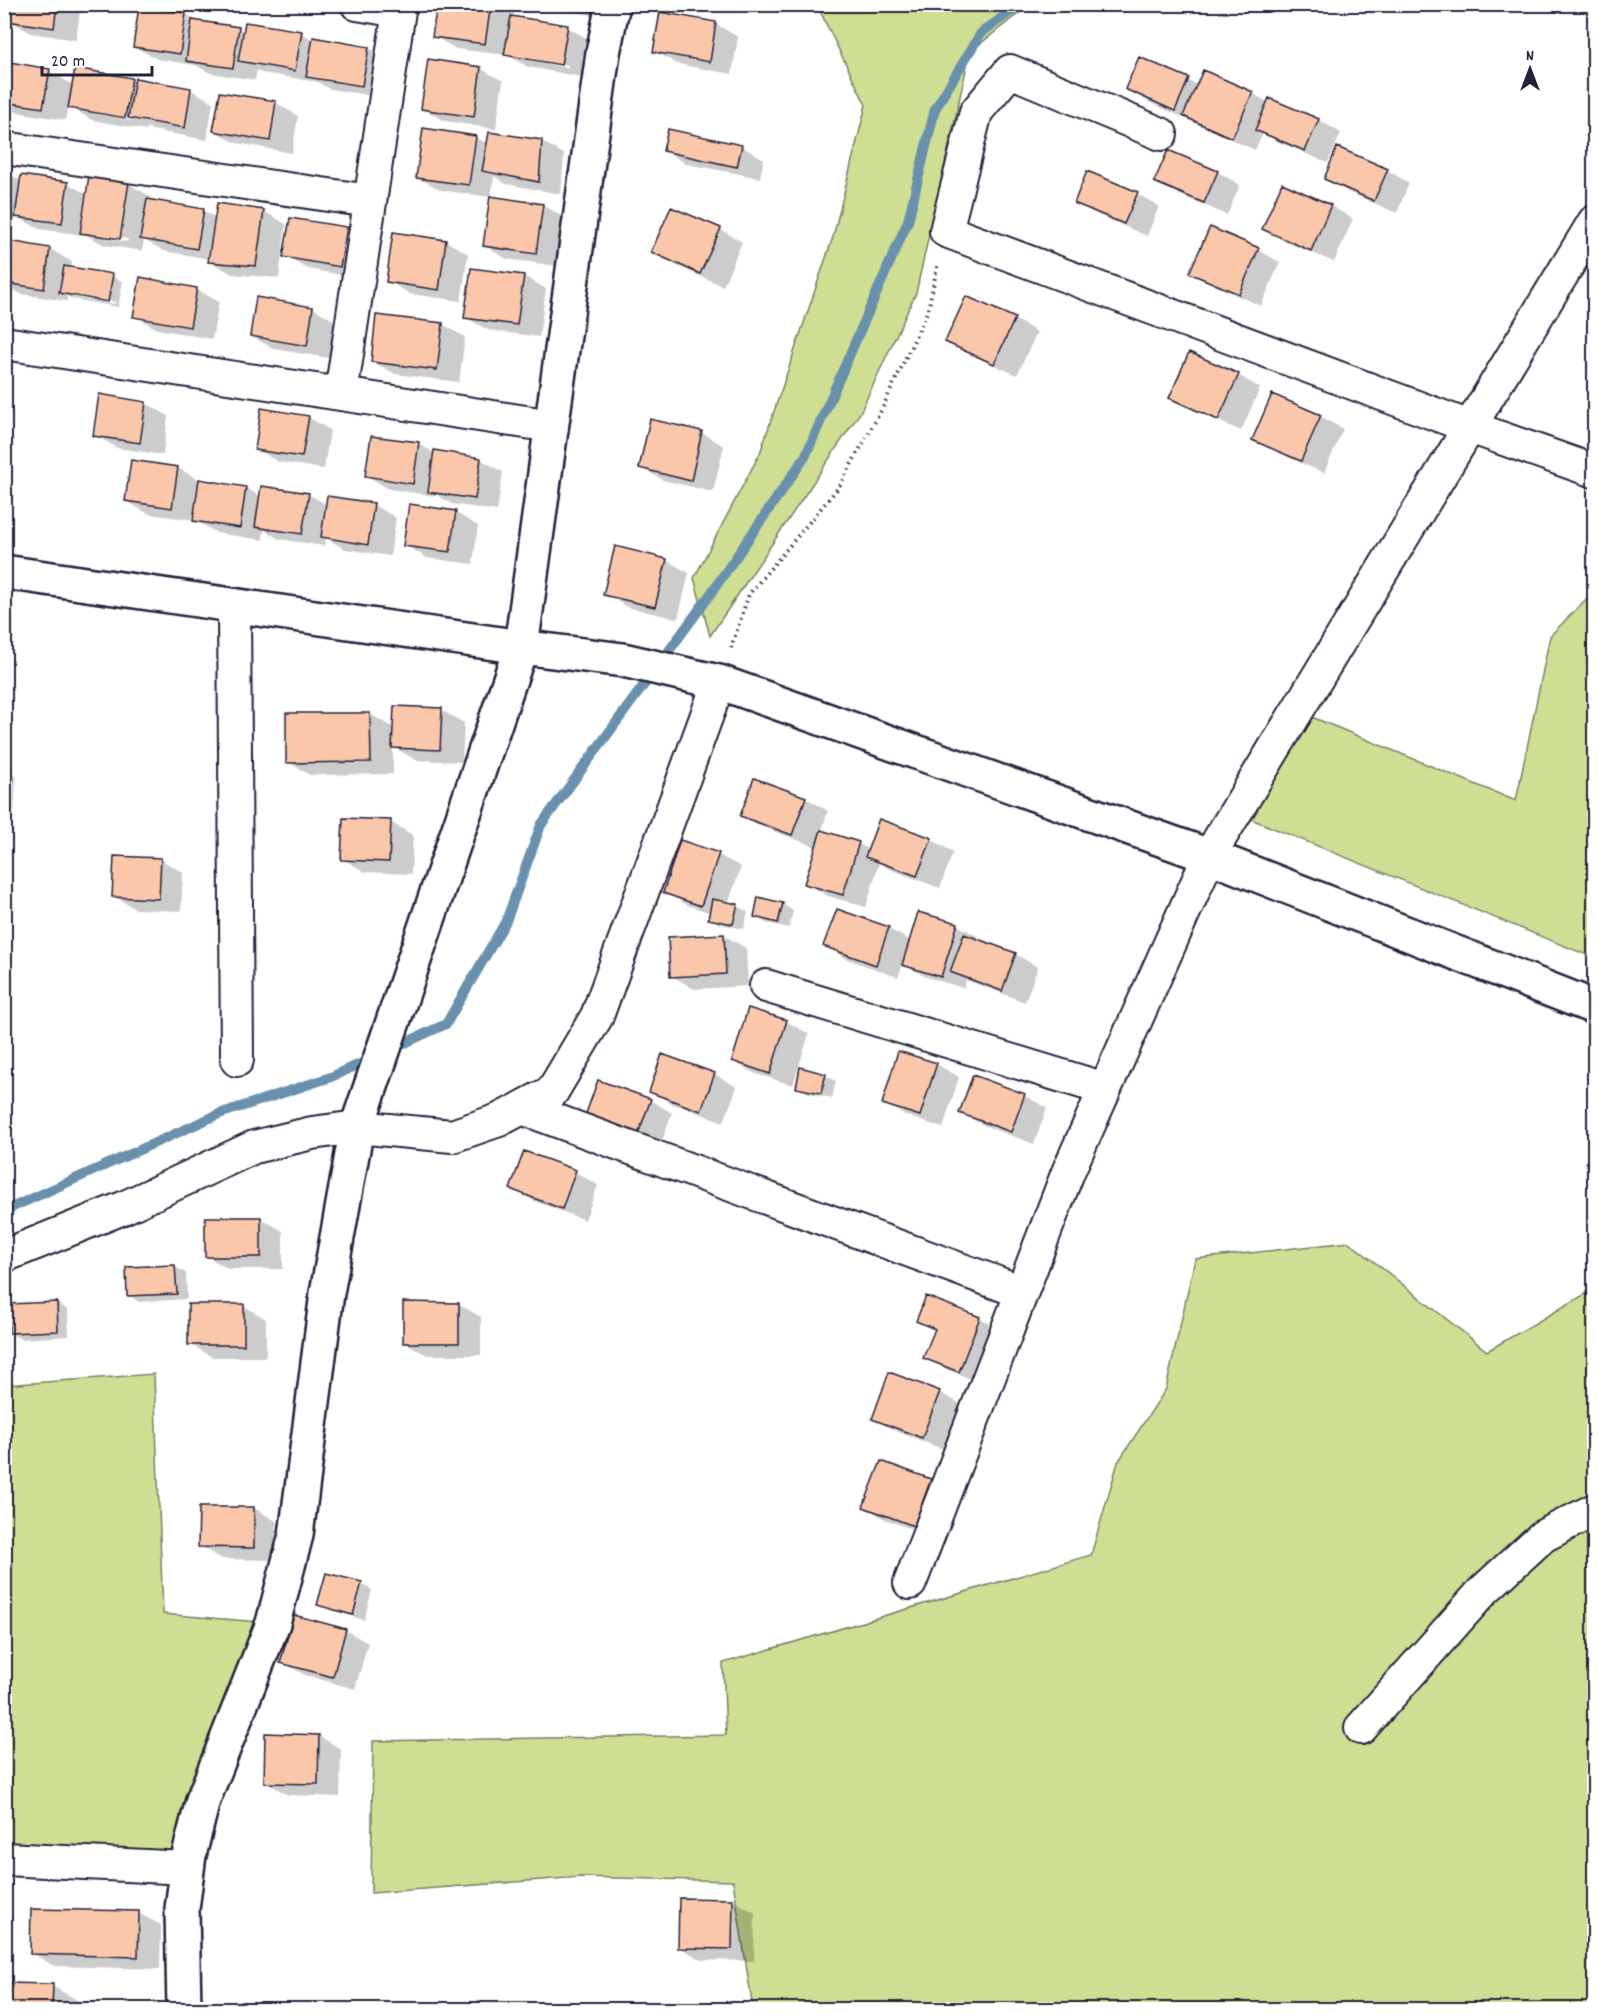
<svg xmlns="http://www.w3.org/2000/svg" width="1599" height="2014" font-family="Dekko,sans-serif">
<style>
.green{fill:#cedf93;stroke:#788067;stroke-width:1.5}
.shadow{fill:#0003;fill-rule:evenodd}
.lines{fill:none;stroke-linecap:round;stroke-linejoin:round}
.stream{stroke:#6991ae;stroke-width:10}
.building{fill:#fbc7ab;stroke:#22223b;stroke-width:1.5}
.street-casing{stroke:#22223b;stroke-width:36}
.secondary-casing{stroke:#22223b;stroke-width:38}
.path{stroke:#22223b;stroke-width:4;stroke-dasharray:1.5 4.5;stroke-linecap:butt}
.street{stroke:#fff;stroke-width:32}
.secondary{stroke:#fff;stroke-width:33}
</style>
<rect width="100%" height="100%" fill="#fff"/>
<filter id="ink" filterUnits="userSpaceOnUse"><feTurbulence type="fractalNoise" baseFrequency=".0167" numOctaves="2"/><feDisplacementMap in="SourceGraphic" scale="12" xChannelSelector="R" yChannelSelector="G"/><feConvolveMatrix kernelMatrix="1 2 1 2 8 2 1 2 1" color-interpolation-filters="sRGB"/></filter>
<g filter="url(#ink)">
<path class="green" d="M 817,5 L 1029,5 L 970,52 L 916,293 L 860,413 L 710,636 L 694,578 L 760,453 L 833,237 L 866,105 Z
M 1594,591 L 1594,958 L 1236,813 L 1297,711 L 1516,801 L 1550,636 Z
M 1349,1242 L 1487,1351 L 1594,1289 L 1594,2009 L 753,2009 L 733,1881 L 581,1877 L 371,1893 L 373,1741 L 726,1735 L 723,1663 L 1091,1555 L 1118,1462 L 1166,1389 L 1195,1259 Z
M 154,1374 L 163,1614 L 273,1623 L 187,1868 L 5,1859 L 5,1385 Z"/>
<path class="shadow" d="M 4,4 L 81,4 L 76,40 L 31,33 L 14,23 L 4,22 Z
M 438,4 L 507,4 L 514,9 L 513,18 L 567,27 L 590,40 L 583,77 L 528,67 L 507,55 L 456,49 L 434,36 ZM 528,57 L 568,65 L 568,68 L 528,60 Z
M 535,4 L 593,4 L 591,15 L 540,7 Z
M 141,8 L 186,14 L 201,23 L 239,29 L 245,32 L 301,33 L 314,40 L 369,48 L 391,61 L 385,98 L 330,89 L 318,82 L 262,73 L 257,70 L 255,80 L 210,73 L 195,65 L 157,59 L 135,47 Z
M 661,14 L 716,24 L 738,37 L 732,74 L 677,64 L 654,51 Z
M 1140,59 L 1198,85 L 1252,93 L 1269,103 L 1270,100 L 1319,120 L 1341,133 L 1328,163 L 1279,142 L 1263,133 L 1255,150 L 1149,102 L 1127,89 Z
M 4,62 L 49,71 L 73,85 L 131,80 L 136,82 L 136,80 L 191,90 L 213,102 L 207,140 L 152,130 L 147,127 L 147,130 L 92,120 L 68,106 L 65,120 L 10,111 L 4,107 ZM 92,110 L 132,118 L 132,121 L 92,113 Z
M 480,68 L 503,81 L 496,129 L 445,121 L 422,108 Z
M 221,93 L 276,103 L 298,116 L 292,153 L 237,143 L 214,131 Z
M 475,137 L 488,144 L 541,141 L 564,154 L 561,194 L 506,184 L 494,176 L 491,197 L 440,190 L 417,177 Z
M 741,146 L 764,159 L 760,178 L 687,164 L 665,151 Z
M 1169,152 L 1218,172 L 1240,185 L 1227,215 L 1178,194 L 1156,181 Z
M 1387,170 L 1409,183 L 1397,213 L 1348,192 L 1326,179 Z
M 4,171 L 21,181 L 67,183 L 88,195 L 129,184 L 151,197 L 150,202 L 204,211 L 216,218 L 263,211 L 286,224 L 279,278 L 232,274 L 210,261 L 210,259 L 164,251 L 144,240 L 142,251 L 105,245 L 84,234 L 84,235 L 39,229 L 16,216 L 16,220 L 4,218 ZM 104,235 L 128,239 L 127,242 L 104,238 Z
M 1283,185 L 1331,206 L 1353,219 L 1334,262 L 1286,242 L 1264,229 Z
M 1137,194 L 1159,206 L 1147,236 L 1098,215 L 1076,202 Z
M 543,205 L 565,218 L 558,266 L 507,259 L 485,246 Z
M 291,219 L 347,229 L 369,242 L 363,279 L 308,269 L 285,257 Z
M 720,229 L 742,242 L 723,286 L 675,265 L 653,252 Z
M 446,241 L 468,254 L 461,301 L 410,294 L 388,281 Z
M 4,242 L 50,249 L 72,262 L 71,269 L 112,276 L 123,282 L 118,307 L 72,299 L 67,296 L 67,301 L 21,294 L 4,284 ZM 71,294 L 115,302 L 115,304 L 71,297 Z
M 1258,250 L 1280,262 L 1261,306 L 1214,285 L 1191,272 Z
M 524,276 L 546,289 L 539,337 L 488,330 L 465,317 Z
M 196,289 L 219,302 L 212,339 L 157,329 L 135,316 Z
M 313,308 L 335,321 L 329,358 L 274,349 L 251,336 Z
M 1014,319 L 1037,332 L 1017,375 L 969,354 L 947,341 Z
M 442,324 L 465,337 L 459,382 L 395,374 L 372,361 Z
M 1238,375 L 1260,388 L 1241,431 L 1193,410 L 1171,397 Z
M 146,403 L 168,416 L 163,455 L 117,448 L 95,435 Z
M 1320,416 L 1343,429 L 1324,473 L 1276,452 L 1253,439 Z
M 308,417 L 330,430 L 324,469 L 279,462 L 256,449 Z
M 651,421 L 702,433 L 724,446 L 713,492 L 663,480 L 640,467 Z
M 418,444 L 435,453 L 480,459 L 503,472 L 497,511 L 452,504 L 435,494 L 435,496 L 389,489 L 367,476 Z
M 132,462 L 178,468 L 201,481 L 246,488 L 261,497 L 308,494 L 327,505 L 328,498 L 374,505 L 396,518 L 390,556 L 345,549 L 326,538 L 324,546 L 279,539 L 264,530 L 263,540 L 217,533 L 195,520 L 149,514 L 126,501 Z
M 456,513 L 478,526 L 473,564 L 427,558 L 405,545 Z
M 666,560 L 689,573 L 678,619 L 627,607 L 605,594 Z
M 441,710 L 464,723 L 462,762 L 416,760 L 393,747 L 393,774 L 310,775 L 288,762 L 370,714 L 394,728 Z
M 4,770 L 16,776 L 14,816 L 4,815 Z
M 755,780 L 806,798 L 828,811 L 821,832 L 859,844 L 869,850 L 931,839 L 953,852 L 940,888 L 889,869 L 879,863 L 866,907 L 828,896 L 806,883 L 817,847 L 764,828 L 742,815 Z
M 390,822 L 413,835 L 411,874 L 365,872 L 343,859 Z
M 718,855 L 741,867 L 728,904 L 737,906 L 748,912 L 744,929 L 720,924 L 710,918 L 711,913 L 687,905 L 665,892 Z
M 161,860 L 183,872 L 181,911 L 136,909 L 113,896 Z
M 782,904 L 793,911 L 789,928 L 766,923 L 755,916 Z
M 838,910 L 889,929 L 911,941 L 957,925 L 979,937 L 978,941 L 1015,954 L 1038,967 L 1025,1002 L 966,980 L 964,988 L 926,977 L 903,964 L 898,977 L 847,959 L 825,946 Z
M 723,935 L 746,948 L 748,986 L 694,989 L 672,976 Z
M 786,1021 L 809,1034 L 793,1085 L 756,1074 L 733,1061 Z
M 936,1064 L 959,1077 L 943,1128 L 906,1116 L 884,1103 Z
M 714,1074 L 737,1087 L 724,1122 L 673,1104 L 651,1091 Z
M 825,1075 L 836,1081 L 832,1098 L 808,1093 L 798,1087 Z
M 974,1077 L 1025,1096 L 1047,1108 L 1034,1144 L 983,1125 L 961,1112 Z
M 650,1100 L 672,1113 L 659,1149 L 608,1131 Z
M 575,1172 L 598,1185 L 585,1220 L 534,1201 L 511,1188 Z
M 260,1218 L 283,1231 L 283,1269 L 229,1269 L 206,1256 Z
M 175,1267 L 186,1273 L 187,1299 L 139,1302 L 129,1295 Z
M 927,1298 L 980,1318 L 1002,1331 L 981,1383 L 948,1370 L 925,1357 L 936,1331 L 918,1321 Z
M 57,1303 L 68,1310 L 69,1336 L 21,1339 L 10,1333 Z
M 458,1304 L 481,1317 L 481,1355 L 427,1355 L 404,1342 Z
M 244,1306 L 266,1319 L 266,1357 L 212,1357 L 190,1344 Z
M 939,1392 L 962,1405 L 945,1450 L 896,1431 L 874,1419 Z
M 930,1480 L 953,1493 L 937,1538 L 887,1520 L 865,1507 Z
M 254,1508 L 276,1521 L 276,1560 L 222,1559 L 200,1546 Z
M 361,1584 L 372,1590 L 364,1620 L 330,1610 L 319,1604 Z
M 345,1630 L 368,1643 L 355,1689 L 305,1675 L 282,1662 Z
M 319,1736 L 341,1749 L 340,1797 L 288,1795 L 266,1782 Z
M 733,1900 L 755,1913 L 754,1961 L 702,1960 L 679,1947 Z
M 138,1913 L 161,1925 L 160,1969 L 54,1966 L 32,1953 Z
M 52,1986 L 86,2005 L 86,2010 L 4,2010 Z"/>
<g class="lines">
<path class="stream" d="M 392,1049 L 446,1024 L 506,921 L 541,825 L 707,599 L 805,457 L 908,221 L 935,109 L 981,33 L 1021,4
M 4,1211 L 219,1114 L 331,1077 L 373,1058"/>
</g>
<path class="building" d="M 9,4 L 57,4 L 54,28 L 7,21 Z
M 437,4 L 491,4 L 485,44 L 432,37 Z
M 139,6 L 186,13 L 180,54 L 133,47 Z
M 660,12 L 716,22 L 710,62 L 653,52 Z
M 511,16 L 568,25 L 561,65 L 504,55 Z
M 192,20 L 239,27 L 233,68 L 186,61 Z
M 245,22 L 302,31 L 295,71 L 238,61 Z
M 313,37 L 369,47 L 362,86 L 306,77 Z
M 1139,57 L 1189,78 L 1175,111 L 1125,89 Z
M 428,59 L 481,67 L 474,117 L 421,109 Z
M 4,61 L 50,69 L 43,108 L 4,102 Z
M 75,68 L 132,78 L 125,118 L 68,108 Z
M 1203,70 L 1253,92 L 1232,138 L 1183,116 Z
M 135,78 L 191,88 L 185,128 L 128,118 Z
M 220,92 L 276,101 L 270,141 L 213,131 Z
M 1269,98 L 1319,119 L 1305,151 L 1255,130 Z
M 423,128 L 476,136 L 469,185 L 416,178 Z
M 668,129 L 742,145 L 737,167 L 663,151 Z
M 489,132 L 542,140 L 539,182 L 482,171 Z
M 1337,147 L 1388,169 L 1374,201 L 1324,179 Z
M 1168,150 L 1218,171 L 1204,203 L 1154,182 Z
M 1087,171 L 1138,192 L 1124,224 L 1074,203 Z
M 21,175 L 68,182 L 62,223 L 15,217 Z
M 89,176 L 129,182 L 120,239 L 80,233 Z
M 1282,183 L 1331,205 L 1311,251 L 1262,229 Z
M 490,196 L 543,204 L 536,254 L 483,246 Z
M 147,199 L 204,209 L 197,249 L 140,239 Z
M 217,203 L 264,210 L 256,266 L 208,262 Z
M 671,207 L 721,228 L 700,274 L 651,252 Z
M 290,218 L 347,227 L 340,267 L 283,257 Z
M 1210,227 L 1259,248 L 1239,294 L 1189,273 Z
M 393,232 L 446,240 L 439,290 L 386,282 Z
M 4,240 L 50,248 L 44,289 L 4,283 Z
M 64,266 L 113,274 L 108,302 L 59,293 Z
M 471,268 L 524,275 L 517,325 L 464,318 Z
M 140,277 L 197,288 L 190,327 L 133,317 Z
M 966,296 L 1015,318 L 994,364 L 945,342 Z
M 256,297 L 313,307 L 307,346 L 250,336 Z
M 376,315 L 443,323 L 437,370 L 371,362 Z
M 1189,352 L 1239,374 L 1218,420 L 1169,398 Z
M 99,394 L 146,402 L 140,443 L 93,436 Z
M 1272,394 L 1321,415 L 1301,461 L 1252,440 Z
M 261,408 L 309,416 L 302,457 L 255,450 Z
M 650,419 L 702,431 L 691,481 L 639,468 Z
M 371,436 L 419,442 L 413,484 L 365,476 Z
M 434,450 L 481,458 L 475,499 L 428,492 Z
M 131,460 L 178,467 L 172,508 L 125,501 Z
M 199,479 L 246,487 L 240,528 L 193,521 Z
M 261,486 L 309,493 L 302,534 L 255,527 Z
M 327,496 L 374,503 L 368,545 L 321,537 Z
M 409,504 L 456,511 L 450,552 L 403,546 Z
M 615,546 L 667,559 L 655,607 L 603,595 Z
M 394,706 L 442,708 L 440,750 L 392,748 Z
M 286,713 L 370,713 L 371,762 L 286,763 Z
M 754,778 L 806,797 L 792,835 L 740,816 Z
M 343,818 L 391,820 L 389,862 L 341,860 Z
M 879,819 L 932,838 L 917,876 L 865,857 Z
M 821,830 L 859,842 L 843,895 L 804,884 Z
M 680,840 L 719,853 L 701,906 L 663,893 Z
M 114,856 L 161,858 L 159,899 L 112,897 Z
M 758,897 L 783,903 L 778,923 L 754,917 Z
M 712,899 L 738,904 L 733,924 L 708,919 Z
M 837,909 L 889,927 L 876,965 L 823,946 Z
M 918,912 L 958,923 L 941,977 L 902,965 Z
M 724,934 L 726,974 L 670,977 L 668,937 Z
M 964,934 L 1016,953 L 1002,991 L 950,972 Z
M 748,1008 L 787,1020 L 770,1074 L 732,1061 Z
M 898,1051 L 937,1063 L 920,1116 L 882,1104 Z
M 662,1054 L 715,1073 L 701,1111 L 649,1092 Z
M 800,1067 L 826,1074 L 821,1093 L 796,1088 Z
M 973,1075 L 1025,1094 L 1011,1132 L 959,1113 Z
M 598,1080 L 651,1099 L 637,1137 L 584,1119 Z
M 524,1151 L 576,1170 L 562,1209 L 510,1189 Z
M 205,1217 L 261,1217 L 261,1257 L 205,1257 Z
M 175,1265 L 177,1294 L 127,1296 L 126,1267 Z
M 926,1296 L 980,1317 L 959,1372 L 923,1358 L 935,1329 L 916,1321 Z
M 57,1302 L 58,1331 L 9,1333 L 8,1304 Z
M 403,1302 L 459,1303 L 459,1343 L 403,1343 Z
M 188,1304 L 244,1304 L 244,1345 L 188,1345 Z
M 889,1372 L 940,1391 L 922,1438 L 872,1419 Z
M 881,1461 L 931,1479 L 914,1526 L 863,1507 Z
M 199,1507 L 254,1507 L 254,1548 L 198,1547 Z
M 326,1573 L 362,1582 L 353,1615 L 317,1605 Z
M 294,1615 L 346,1629 L 333,1677 L 280,1663 Z
M 265,1733 L 319,1735 L 318,1784 L 264,1783 Z
M 679,1898 L 733,1899 L 732,1949 L 678,1948 Z
M 31,1909 L 139,1911 L 138,1957 L 30,1954 Z
M 4,1983 L 53,1984 L 52,2010 L 4,2010 Z"/>
<g class="lines">
<defs>
<path id="street" d="M 357,4 L 399,11
M 1161,134 L 1010,71 L 976,112 L 946,231 L 1470,427 L 1594,471
M 4,148 L 370,201
M 4,343 L 552,426
M 341,394 L 400,4
M 234,605 L 237,1060
M 766,986 L 1105,1089
M 522,1108 L 1022,1292
M 4,1256 L 123,1208 L 254,1147 L 312,1133 L 357,1127 L 452,1136 L 499,1120 L 552,1092 L 597,1016 L 719,682
M 910,1583 L 1068,1172 L 1209,856 L 1594,222
M 1361,1728 L 1483,1591 L 1543,1536 L 1594,1510
M 4,1859 L 187,1868"/>
<path id="secondary" d="M 4,572 L 521,647 L 623,660 L 719,682 L 1209,856 L 1594,1007
M 184,2010 L 182,1909 L 189,1855 L 203,1800 L 273,1623 L 296,1535 L 327,1293 L 357,1127 L 521,647 L 603,53 L 613,4"/>
</defs>
<use href="#street" class="street-casing"/>
<use href="#secondary" class="secondary-casing"/>
<path class="path" d="M 731,648 L 749,594 L 838,488 L 882,409 L 928,310 L 938,263"/>
<use href="#street" class="street"/>
<use href="#secondary" class="secondary"/>
</g>
</g>
<rect width="1599" height="2014" fill="none" stroke="#fff" stroke-width="24"/>
<rect x="12" y="12" width="1575" height="1990" fill="none" stroke="#22223b" stroke-width="2" filter="url(#ink)"/>
<g transform="translate(1530 69)" stroke="#ffffff" stroke-width="4.5" paint-order="stroke">
<path d="M0-4.5L10 22L0 15L-10 22Z" fill="#22223b"/>
<text y="-9" font-size="16" font-weight="bold" text-anchor="middle" fill="#22223b">N</text>
</g>
<path d="M42 66v9h110v-9" fill="none" stroke="#22223b" stroke-width="3"/>
<text x="51" y="66" font-size="18" fill="#22223b" stroke="#ffffff" stroke-width="4.5" paint-order="stroke">20 m</text>
</svg>
